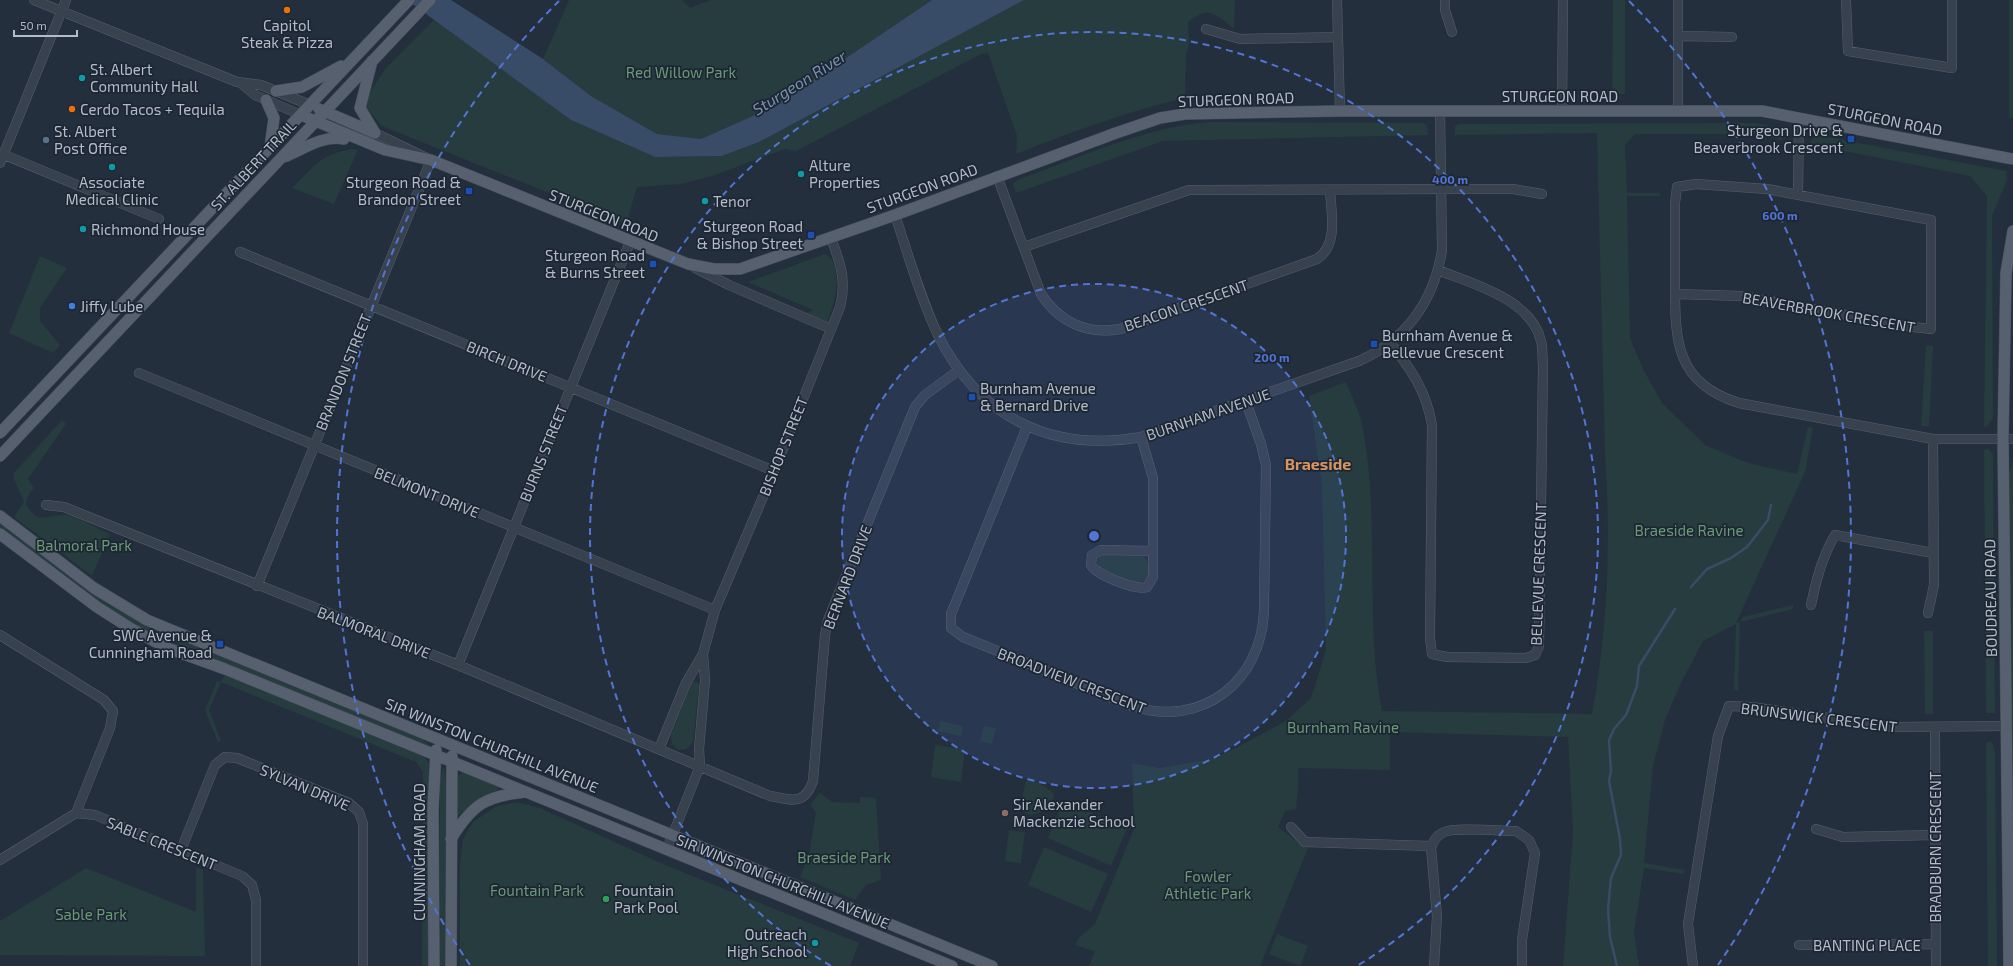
<svg xmlns="http://www.w3.org/2000/svg" width="2013" height="966" font-family="'Exo 2',sans-serif">
<style>
.green{fill:#263c3f}
.water{fill:#394c67}
.lines{fill:none;stroke-linecap:round;stroke-linejoin:round}
.stream{stroke:#394c67;stroke-width:2.5}
.minor-casing{stroke:#565f6c;stroke-width:10}
.major-casing{stroke:#414a57;stroke-width:12}
.minor{stroke:#38414e;stroke-width:9}
.major{stroke:#56606e;stroke-width:11}
.ring{fill:none;stroke:#5274d3;stroke-width:2;stroke-dasharray:7 5}
.food-dot{fill:#e8710a;stroke:#1d2633;stroke-width:1.5}
.culture-dot{fill:#0f9aa8;stroke:#1d2633;stroke-width:1.5}
.transit-dot{fill:#1a4fb4;stroke:#1d2633;stroke-width:1.5}
.service-dot{fill:#5c6f8a;stroke:#1d2633;stroke-width:1.5}
.shop-dot{fill:#3f7fe0;stroke:#1d2633;stroke-width:1.5}
.education-dot{fill:#8d6e63;stroke:#1d2633;stroke-width:1.5}
.leisure-dot{fill:#2e9e5b;stroke:#1d2633;stroke-width:1.5}
.labels{text-anchor:middle;dominant-baseline:central;stroke-width:3.5;stroke-linejoin:round;paint-order:stroke}
.poi-label{font-size:15px;fill:#b4bcc9;stroke:#1d2633;text-anchor:start}
.park-label{font-size:15px;fill:#6b9a76;stroke:#1d2633}
.street-label{font-size:15px;fill:#b4bcc9;stroke:#1d2633}
.water-label{font-size:16px;font-style:italic;fill:#7c92b1;stroke:#1d2633}
.neighbourhood-label{font-size:16px;font-weight:bold;fill:#d59563;stroke:#1d2633}
.centre{fill:#5274d3;stroke:#1d2633;stroke-width:2}
.ring-label{font-size:12px;text-anchor:middle;font-weight:bold;fill:#5274d3;stroke:#1d2633;stroke-width:3.5;stroke-linejoin:round;paint-order:stroke}
</style>
<rect width="100%" height="100%" fill="#242f3e"/>
<path class="green" d="M 569,0 L 682,0 L 690,8 L 711,0 L 932,0 L 775,106 L 701,139 L 657,134 L 591,96 L 543,59 Z
M 1024,0 L 1235,0 L 1234,29 C 1215,14 1210,5 1188,22 L 1189,45 L 1186,54 L 1185,98 C 1127,111 1072,132 1016,154 L 1017,136 L 988,53 L 981,54 L 796,151 L 785,149 L 712,176 L 681,184 L 637,187 L 626,224 L 382,126 L 367,108 L 368,95 L 386,68 L 435,19 L 571,120 L 655,157 L 722,156 L 759,142 Z
M 1613,0 L 1625,0 L 1625,94 L 1612,94 Z
M 2009,0 L 2013,0 L 2013,118 L 2009,118 Z
M 1208,122 L 1422,123 L 1427,125 L 1428,135 L 1163,141 L 1016,193 L 1013,184 L 1017,180 C 1079,158 1142,128 1208,122 Z
M 1756,123 L 1770,126 L 1783,131 L 1782,140 L 1754,134 L 1635,134 L 1625,145 L 1627,193 L 1659,193 L 1661,196 L 1627,196 L 1630,338 L 1643,369 L 1662,403 L 1705,445 L 1748,463 L 1797,474 L 1808,427 L 1813,428 L 1805,472 L 1736,623 L 1740,622 L 1743,617 L 1793,605 L 1793,609 L 1740,622 L 1738,691 L 1734,689 L 1736,624 L 1703,641 L 1680,685 L 1665,720 L 1653,766 L 1644,863 L 1685,870 L 1684,874 L 1644,868 L 1634,932 L 1639,966 L 1563,966 L 1573,832 L 1568,737 L 1390,732 L 1390,770 L 1298,768 L 1298,788 L 1296,809 L 1285,811 L 1278,827 L 1303,846 L 1308,848 L 1260,966 L 1089,966 L 1095,951 L 1075,945 L 1079,938 L 1095,924 L 1134,829 L 1132,763 L 1159,768 L 1208,760 L 1232,750 L 1286,721 L 1311,698 L 1326,650 L 1322,486 L 1309,396 L 1346,382 C 1351,395 1359,410 1362,424 C 1381,519 1364,617 1382,711 L 1592,714 C 1608,628 1611,540 1605,453 L 1597,133 L 1455,135 L 1455,126 L 1459,124 Z
M 1822,136 L 2006,171 L 2007,180 L 1992,216 L 1993,418 L 1988,426 L 1984,427 L 1987,196 L 1970,176 L 1809,144 L 1814,137 Z
M 354,149 L 358,150 L 334,204 L 292,188 C 315,166 321,153 354,149 Z
M 825,254 C 831,256 834,263 835,269 C 839,289 834,304 827,322 L 806,314 L 813,310 L 748,282 Z
M 40,256 L 67,268 L 40,308 L 40,321 L 60,345 L 53,353 L 9,333 Z
M 1926,345 L 1933,346 L 1929,426 L 1921,426 Z
M 62,420 L 66,424 L 28,479 L 34,488 L 28,496 L 26,504 C 40,528 47,513 67,515 C 76,516 100,530 110,534 L 92,576 L 14,517 L 24,502 L 14,479 L 14,473 Z
M 1988,449 L 1993,454 L 1995,713 L 1986,713 L 1984,450 Z
M 2013,461 L 2013,966 L 2009,474 Z
M 0,522 C 50,561 99,601 155,629 L 420,737 L 434,749 L 138,627 L 90,597 L 0,528 Z
M 1104,555 L 1143,556 L 1149,564 L 1148,577 C 1137,591 1112,574 1100,568 L 1097,561 L 1099,556 Z
M 1924,631 L 1933,631 L 1933,714 L 1925,714 Z
M 225,674 L 425,757 L 431,766 L 430,966 L 422,966 L 423,772 L 416,762 L 221,682 L 209,710 L 221,741 L 218,742 L 205,710 L 217,681 L 221,682 Z
M 696,681 L 699,684 L 693,742 L 686,749 L 679,750 L 672,744 L 671,735 L 692,682 Z
M 940,721 L 963,726 L 961,736 L 938,731 Z
M 984,726 L 996,728 L 992,744 L 980,741 Z
M 1986,742 L 1992,742 L 1995,752 L 1997,966 L 1988,966 Z
M 935,745 L 965,749 L 961,782 L 931,777 Z
M 444,767 L 446,779 L 445,965 L 439,966 L 440,778 Z
M 464,772 L 499,787 L 497,791 L 472,805 L 456,817 L 456,777 Z
M 1031,778 L 1051,791 L 1054,795 C 1052,809 1032,821 1020,810 L 1026,780 Z
M 820,793 L 832,802 L 860,803 L 860,797 L 876,798 L 881,880 L 866,885 L 855,900 L 800,877 L 809,855 L 816,812 L 810,805 Z
M 1064,801 L 1127,828 L 1111,866 L 1048,838 Z
M 517,802 L 540,808 L 665,865 L 859,943 L 850,966 L 460,966 L 460,864 L 463,839 L 473,822 L 497,806 Z
M 1009,830 L 1025,832 L 1021,863 L 1005,861 Z
M 1044,847 L 1108,874 L 1091,912 L 1028,885 Z
M 196,867 L 203,870 L 205,956 L 0,955 L 0,921 L 86,868 L 196,912 Z
M 1277,934 L 1308,946 L 1300,966 L 1269,954 Z"/>
<path class="water" d="M 407,0 L 451,0 L 543,59 L 591,96 L 657,134 L 701,139 L 775,106 L 932,0 L 1024,0 L 759,142 L 722,156 L 655,157 L 571,120 Z"/>
<g class="lines">
<path class="stream" d="M 1691,587 L 1707,569 L 1731,558 L 1747,547 L 1768,520 L 1771,505
M 1617,966 L 1610,937 L 1608,909 L 1611,878 L 1621,855 L 1620,839 L 1609,781 L 1611,771 L 1609,740 L 1614,729 L 1626,715 L 1637,686 L 1639,666 L 1675,609"/>
<defs>
<path id="minor" d="M 34,0 L 237,82 L 261,85 L 310,105
M 1337,0 L 1340,111
M 1445,0 L 1445,10 L 1452,32
M 1846,0 L 1848,51 L 1952,68 L 1952,0
M 1206,29 L 1240,39 L 1337,37
M 1678,36 L 1732,37
M 242,84 L 255,95 L 301,115
M 1678,110 L 1678,0
M 1562,111 L 1563,0
M 0,153 L 159,219
M 0,163 L 66,0
M 997,176 L 1041,294 C 1059,322 1087,335 1120,329 L 1317,259 C 1339,245 1331,212 1330,190
M 1798,194 L 1799,118
M 895,215 C 908,254 920,297 938,335 C 979,417 1050,453 1141,437 L 1359,361 C 1406,340 1434,301 1442,250 L 1440,111
M 1024,247 L 1189,190 L 1452,189 L 1513,189 L 1542,194
M 240,252 L 774,471
M 695,268 L 729,285 L 831,329
M 1675,294 L 1742,296 L 1913,327 L 1931,329 L 1931,220 L 1767,189 L 1696,184 L 1677,187 L 1675,203 C 1675,229 1675,256 1675,283 C 1675,340 1675,383 1739,403 L 1933,439 L 2013,439
M 1391,343 C 1411,370 1426,390 1432,425 L 1430,638 L 1432,654 L 1447,657 L 1526,658 L 1535,655 L 1539,646 L 1543,365 C 1542,357 1543,348 1541,341 C 1531,299 1473,284 1438,270
M 139,373 L 715,610
M 1027,427 L 951,614 L 951,628 L 963,637 L 1132,706 C 1202,729 1262,681 1264,610 L 1266,465 L 1261,444 L 1246,402
M 1141,437 L 1153,478 L 1153,577 L 1147,587 C 1137,591 1096,575 1091,565 L 1092,555 L 1101,550 L 1153,551
M 46,505 L 64,507 L 458,665 L 770,796 C 792,800 804,806 813,781 L 825,635 L 828,620 L 915,407 L 925,395 L 959,370
M 257,586 L 431,160 L 375,133
M 1811,605 C 1816,581 1822,557 1835,535 L 1933,553
M 1928,613 L 1934,585 L 1933,439
M 0,635 L 104,700 L 113,711 L 110,728 L 76,813
M 458,665 L 630,242
M 1935,727 L 1936,966
M 659,749 L 686,683 L 703,654 L 715,610 L 774,471 L 840,307 C 847,281 840,262 831,238
M 1291,827 L 1305,842 L 1431,846
M 1816,829 L 1843,837 L 1934,835
M 667,849 L 700,766 L 699,749 L 705,680 L 703,654
M 181,850 L 215,765 L 225,757 L 237,758 L 349,803 L 359,812 L 363,824 L 363,966
M 0,860 L 76,813 L 95,815 L 242,876 L 252,885 L 256,900 L 256,966
M 1799,945 L 1935,944
M 1434,966 L 1437,916 L 1431,848 C 1433,841 1437,835 1444,832 C 1455,827 1502,831 1516,831 L 1529,840 L 1535,853 L 1522,940 L 1522,966
M 1693,966 L 1688,924 L 1718,736 L 1729,706 L 1752,707 L 1893,727 L 2006,726"/>
<path id="major" d="M 372,61 L 360,108 L 375,133
M 276,91 L 302,87 L 341,66
M 266,100 L 274,118 L 270,147
M 319,109 L 375,133
M 301,115 L 385,150 L 431,160 L 688,264 L 714,269 L 740,269 L 895,215 L 1116,133 L 1160,118 L 1185,114 L 1340,111 L 1762,111 L 2013,159
M 284,157 C 304,149 322,135 344,139
M 0,433 L 409,0
M 0,456 L 430,0
M 0,516 L 94,588 L 147,620 L 992,966
M 0,534 L 97,607 L 130,628 L 167,648 L 225,669 L 952,966
M 451,839 C 472,805 485,796 525,792
M 434,966 L 433,809 L 436,750
M 451,966 L 452,756
M 2009,966 L 2003,438 L 2006,273 L 2013,231"/>
</defs>
<use href="#minor" class="minor-casing"/>
<use href="#major" class="major-casing"/>
<use href="#minor" class="minor"/>
<use href="#major" class="major"/>
</g>
<circle cx="1094" cy="536" r="252" fill="#5274d3" fill-opacity=".12"/>
<g class="ring">
<circle cx="1094" cy="536" r="252"/>
<path d="M831 966A504 504 0 1 1 1357 966"/>
<path d="M470 965A757 757 0 0 1 559 1M1629 1A757 757 0 0 1 1718 965"/>
</g>
<g class="food-dot">
<circle cx="287" cy="10" r="4"/>
<circle cx="72" cy="109" r="4"/>
</g>
<g class="culture-dot">
<circle cx="82" cy="78" r="4"/>
<circle cx="112" cy="167" r="4"/>
<circle cx="801" cy="174" r="4"/>
<circle cx="705" cy="201" r="4"/>
<circle cx="83" cy="229" r="4"/>
<circle cx="815" cy="943" r="4"/>
</g>
<g class="transit-dot">
<rect x="1847" y="135" width="8" height="8" rx="2"/>
<rect x="465" y="187" width="8" height="8" rx="2"/>
<rect x="807" y="231" width="8" height="8" rx="2"/>
<rect x="649" y="260" width="8" height="8" rx="2"/>
<rect x="1370" y="340" width="8" height="8" rx="2"/>
<rect x="968" y="393" width="8" height="8" rx="2"/>
<rect x="216" y="640" width="8" height="8" rx="2"/>
</g>
<circle class="service-dot" cx="46" cy="140" r="4"/>
<circle class="shop-dot" cx="72" cy="306" r="4"/>
<circle class="education-dot" cx="1005" cy="813" r="4"/>
<circle class="leisure-dot" cx="606" cy="899" r="4"/>
<g class="labels">
<g class="poi-label">
<text x="287" y="25" text-anchor="middle">Capitol<tspan x="287" dy="17">Steak &amp; Pizza</tspan></text>
<text x="90" y="69">St. Albert<tspan x="90" dy="17">Community Hall</tspan></text>
<text x="80" y="109">Cerdo Tacos + Tequila</text>
<text x="1843" y="130" text-anchor="end">Sturgeon Drive &amp;<tspan x="1843" dy="17">Beaverbrook Crescent</tspan></text>
<text x="54" y="131">St. Albert<tspan x="54" dy="17">Post Office</tspan></text>
<text x="809" y="165">Alture<tspan x="809" dy="17">Properties</tspan></text>
<text x="112" y="182" text-anchor="middle">Associate<tspan x="112" dy="17">Medical Clinic</tspan></text>
<text x="461" y="182" text-anchor="end">Sturgeon Road &amp;<tspan x="461" dy="17">Brandon Street</tspan></text>
<text x="713" y="201">Tenor</text>
<text x="803" y="226" text-anchor="end">Sturgeon Road<tspan x="803" dy="17">&amp; Bishop Street</tspan></text>
<text x="91" y="229">Richmond House</text>
<text x="645" y="255" text-anchor="end">Sturgeon Road<tspan x="645" dy="17">&amp; Burns Street</tspan></text>
<text x="80" y="306">Jiffy Lube</text>
<text x="1382" y="335">Burnham Avenue &amp;<tspan x="1382" dy="17">Bellevue Crescent</tspan></text>
<text x="980" y="388">Burnham Avenue<tspan x="980" dy="17">&amp; Bernard Drive</tspan></text>
<text x="212" y="635" text-anchor="end">SWC Avenue &amp;<tspan x="212" dy="17">Cunningham Road</tspan></text>
<text x="1013" y="804">Sir Alexander<tspan x="1013" dy="17">Mackenzie School</tspan></text>
<text x="614" y="890">Fountain<tspan x="614" dy="17">Park Pool</tspan></text>
<text x="807" y="934" text-anchor="end">Outreach<tspan x="807" dy="17">High School</tspan></text>
</g>
<g class="park-label">
<text x="681" y="72">Red Willow Park</text>
<text x="1689" y="530">Braeside Ravine</text>
<text x="84" y="545">Balmoral Park</text>
<text x="1343" y="727">Burnham Ravine</text>
<text x="844" y="857">Braeside Park</text>
<text x="1208" y="876">Fowler<tspan x="1208" dy="17">Athletic Park</tspan></text>
<text x="537" y="890">Fountain Park</text>
<text x="91" y="914">Sable Park</text>
</g>
<g class="street-label">
<text x="1560" y="96">STURGEON ROAD</text>
<text transform="translate(1236 99) rotate(-2)">STURGEON ROAD</text>
<text transform="translate(1885 119) rotate(11)">STURGEON ROAD</text>
<text transform="translate(253 165) rotate(-47)">ST. ALBERT TRAIL</text>
<text transform="translate(922 188) rotate(-20)">STURGEON ROAD</text>
<text transform="translate(604 215) rotate(22)">STURGEON ROAD</text>
<text transform="translate(1186 305) rotate(-19)">BEACON CRESCENT</text>
<text transform="translate(1829 312) rotate(10)">BEAVERBROOK CRESCENT</text>
<text transform="translate(507 361) rotate(22)">BIRCH DRIVE</text>
<text transform="translate(343 372) rotate(-68)">BRANDON STREET</text>
<text transform="translate(1208 414) rotate(-19)">BURNHAM AVENUE</text>
<text transform="translate(783 446) rotate(-68)">BISHOP STREET</text>
<text transform="translate(543 453) rotate(-68)">BURNS STREET</text>
<text transform="translate(427 492) rotate(22)">BELMONT DRIVE</text>
<text transform="translate(1538 574) rotate(-88)">BELLEVUE CRESCENT</text>
<text transform="translate(847 577) rotate(-69)">BERNARD DRIVE</text>
<text transform="translate(1990 598) rotate(-91)">BOUDREAU ROAD</text>
<text transform="translate(374 632) rotate(21)">BALMORAL DRIVE</text>
<text transform="translate(1072 680) rotate(21)">BROADVIEW CRESCENT</text>
<text transform="translate(1819 717) rotate(7)">BRUNSWICK CRESCENT</text>
<text transform="translate(492 745) rotate(22)">SIR WINSTON CHURCHILL AVENUE</text>
<text transform="translate(305 787) rotate(23)">SYLVAN DRIVE</text>
<text transform="translate(162 843) rotate(22)">SABLE CRESCENT</text>
<text transform="translate(1935 847) rotate(-90)">BRADBURN CRESCENT</text>
<text transform="translate(419 852) rotate(-90)">CUNNINGHAM ROAD</text>
<text transform="translate(783 881) rotate(22)">SIR WINSTON CHURCHILL AVENUE</text>
<text x="1867" y="945">BANTING PLACE</text>
</g>
<g class="water-label">
<text transform="translate(799 82) rotate(-32)">Sturgeon River</text>
</g>
<g class="neighbourhood-label">
<text x="1318" y="463">Braeside</text>
</g>
</g>
<circle cx="1094" cy="536" r="6" class="centre"/>
<g class="ring-label">
<text x="1450" y="184">400 m</text>
<text x="1780" y="220">600 m</text>
<text x="1272" y="362">200 m</text>
</g>
<path d="M14 30v6h63v-6" fill="none" stroke="#b4bcc9" stroke-width="2"/>
<text x="20" y="30" font-size="12" fill="#b4bcc9" stroke="#1d2633" stroke-width="3" paint-order="stroke">50 m</text>
</svg>
